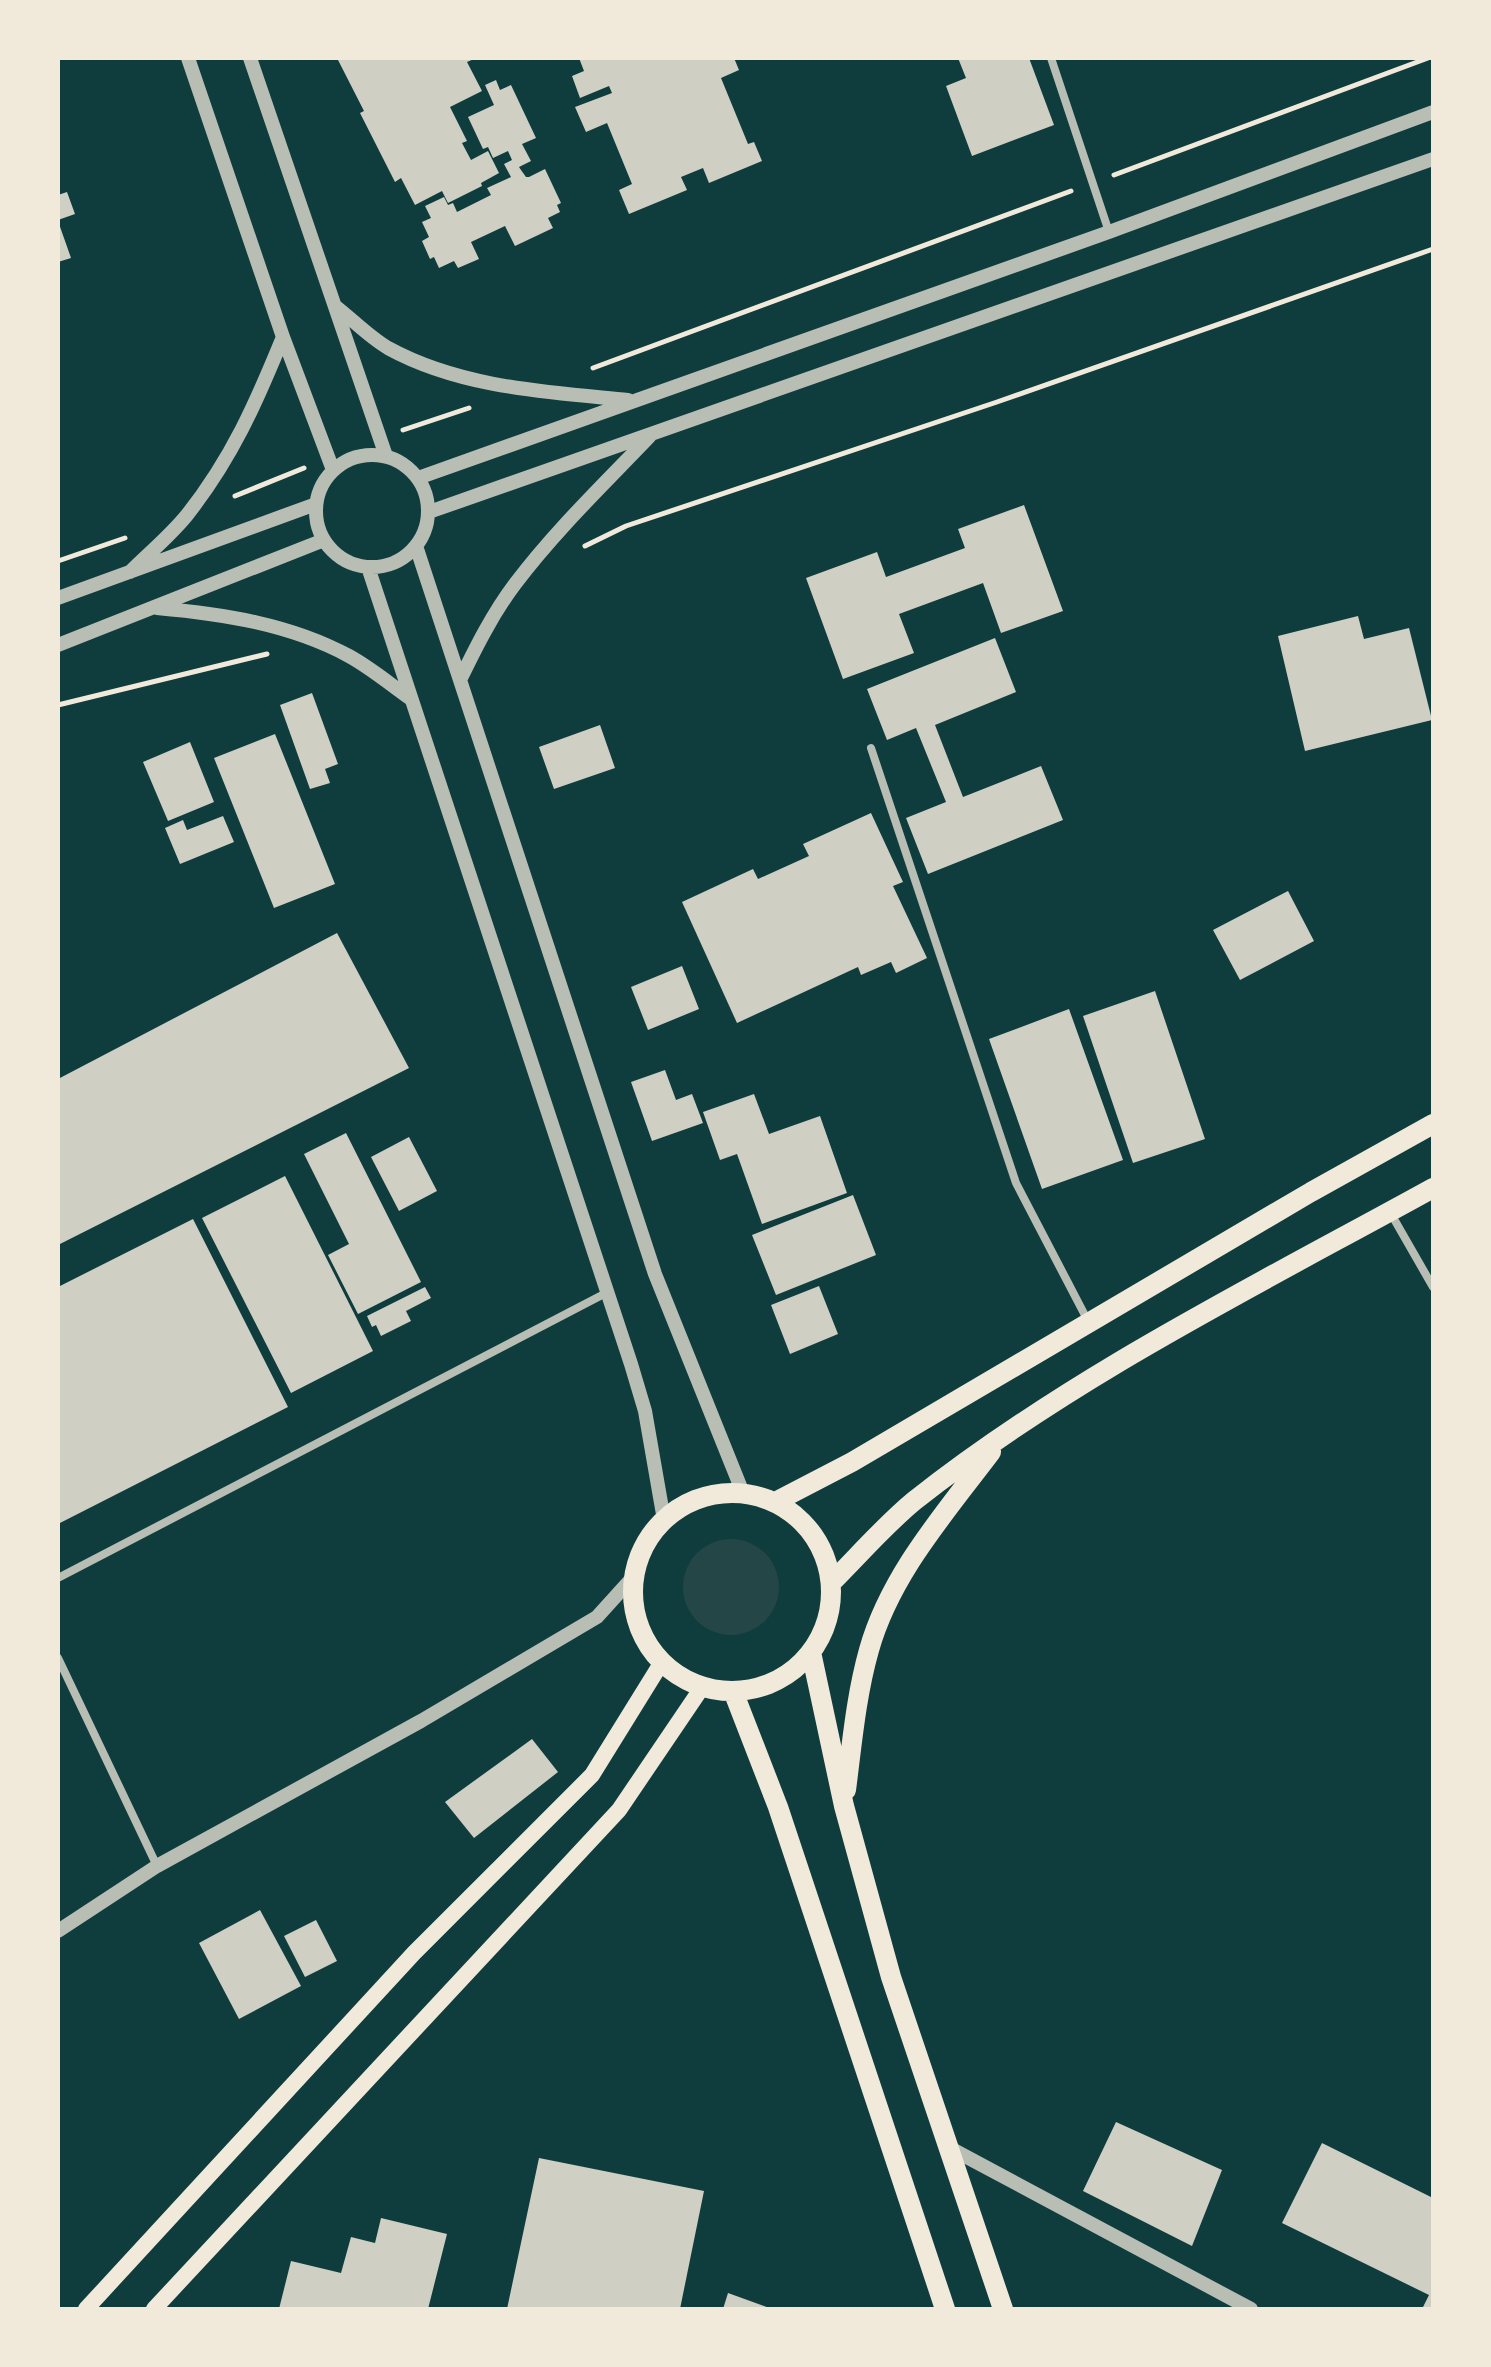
<svg xmlns="http://www.w3.org/2000/svg" width="1491" height="2367" font-family="Figtree,sans-serif">
<style>
.green{fill:#244646}
.building{fill:#cfcfc3}
.lines{fill:none;stroke-linecap:round;stroke-linejoin:round}
.path{stroke:#f1e9da;stroke-width:5}
.minor{stroke:#b8beb3;stroke-width:8}
.tertiary{stroke:#b8beb3;stroke-width:14}
.secondary{stroke:#f1e9da;stroke-width:16}
.primary{stroke:#f1e9da;stroke-width:20}
</style>
<rect width="100%" height="100%" fill="#0f3d3e"/>
<path class="green" d="M683 1587a48 48 0 1 1 96 0a48 48 0 1 1-96 0Z"/>
<path class="building" d="M 337,58 L 476,58 L 467,62 L 482,91 L 450,107 L 467,141 L 462,143 L 471,160 L 488,151 L 499,173 L 481,183 L 482,186 L 448,203 L 442,191 L 415,205 L 401,178 L 395,182 L 360,113 L 364,111 Z
M 579,58 L 734,58 L 739,70 L 721,78 L 748,144 L 754,142 L 762,161 L 709,183 L 703,168 L 681,177 L 687,190 L 629,214 L 619,190 L 632,184 L 607,123 L 586,132 L 575,107 L 612,93 L 609,86 L 580,98 L 572,76 L 584,71 Z
M 958,58 L 1029,58 L 1054,125 L 972,156 L 946,86 L 966,78 Z
M 496,80 L 500,90 L 511,85 L 536,138 L 522,144 L 531,161 L 519,167 L 521,170 L 526,177 L 529,177 L 545,169 L 561,203 L 557,205 L 560,212 L 548,218 L 553,228 L 515,246 L 505,226 L 471,242 L 479,259 L 458,268 L 454,261 L 439,268 L 434,257 L 430,259 L 422,241 L 429,237 L 422,222 L 431,218 L 425,206 L 444,197 L 448,205 L 453,203 L 457,212 L 491,195 L 487,188 L 511,177 L 504,164 L 512,160 L 508,151 L 493,158 L 488,147 L 483,149 L 468,117 L 494,105 L 485,85 Z
M 67,192 L 75,214 L 58,220 L 58,195 Z
M 58,221 L 71,258 L 58,262 Z
M 1024,505 L 1063,611 L 1001,633 L 983,583 L 899,614 L 914,653 L 843,679 L 806,578 L 877,552 L 886,577 L 965,548 L 958,529 Z
M 1358,616 L 1364,639 L 1409,628 L 1432,720 L 1305,751 L 1278,636 Z
M 995,638 L 1016,692 L 935,725 L 963,797 L 1041,766 L 1063,820 L 928,874 L 906,818 L 946,802 L 916,728 L 887,740 L 867,689 Z
M 312,693 L 338,764 L 325,769 L 330,783 L 310,789 L 280,705 Z
M 600,725 L 615,768 L 554,789 L 539,747 Z
M 275,734 L 335,884 L 274,908 L 214,758 Z
M 190,742 L 214,802 L 168,821 L 143,762 Z
M 871,813 L 903,882 L 893,886 L 927,958 L 896,973 L 891,962 L 861,975 L 858,967 L 737,1023 L 682,902 L 753,869 L 758,879 L 809,856 L 803,844 Z
M 223,816 L 234,842 L 180,864 L 165,828 L 183,820 L 187,830 Z
M 1288,891 L 1314,941 L 1240,980 L 1213,930 Z
M 337,933 L 409,1068 L 58,1245 L 58,1079 Z
M 682,966 L 699,1009 L 648,1030 L 631,987 Z
M 1155,991 L 1205,1139 L 1133,1163 L 1083,1016 Z
M 1069,1009 L 1123,1160 L 1042,1189 L 989,1039 Z
M 665,1070 L 676,1100 L 692,1094 L 703,1123 L 652,1141 L 631,1082 Z
M 754,1094 L 769,1134 L 820,1116 L 847,1193 L 762,1224 L 737,1154 L 720,1160 L 703,1112 Z
M 346,1133 L 421,1282 L 358,1314 L 328,1255 L 349,1244 L 304,1154 Z
M 409,1137 L 437,1191 L 399,1211 L 371,1157 Z
M 285,1176 L 373,1351 L 291,1393 L 202,1218 Z
M 853,1195 L 876,1255 L 776,1295 L 752,1235 Z
M 193,1219 L 288,1407 L 58,1524 L 58,1287 Z
M 819,1286 L 838,1334 L 790,1354 L 771,1305 Z
M 425,1287 L 431,1298 L 406,1311 L 411,1321 L 381,1336 L 376,1325 L 372,1327 L 367,1316 Z
M 532,1739 L 558,1772 L 474,1838 L 445,1802 Z
M 260,1910 L 301,1986 L 239,2019 L 199,1943 Z
M 316,1920 L 337,1961 L 305,1977 L 284,1936 Z
M 1116,2122 L 1222,2170 L 1192,2246 L 1083,2191 Z
M 1322,2143 L 1433,2198 L 1433,2309 L 1422,2309 L 1429,2295 L 1282,2223 Z
M 539,2158 L 704,2191 L 680,2309 L 507,2309 Z
M 381,2218 L 447,2234 L 428,2309 L 279,2309 L 291,2261 L 341,2273 L 351,2237 L 375,2243 Z
M 728,2293 L 772,2309 L 723,2309 Z"/>
<g class="lines">
<path class="path" d="M 1114,175 L 1428,58
M 593,368 L 1071,191
M 403,430 L 469,408
M 235,496 L 304,468
M 585,546 L 626,526 L 997,402 L 1433,249
M 58,561 L 125,538
M 58,705 L 267,654"/>
<path class="minor" d="M 1051,58 L 1109,232
M 871,748 L 1016,1183 L 1089,1323
M 1390,1212 L 1433,1287
M 58,1578 L 606,1293
M 58,1658 L 157,1866"/>
<path class="tertiary" d="M 188,58 L 283,337 L 333,470
M 250,58 L 386,456
M 335,306 C 352,319 369,337 388,348 C 461,388 547,392 628,400
M316 511a56 56 0 1 1 112 0a56 56 0 1 1-112 0Z
M 418,478 L 1109,232 L 1433,112
M 429,512 L 1433,159
M 416,546 L 655,1274 L 743,1493
M 368,567 L 631,1364 L 645,1411 L 664,1520
M 130,572 C 149,553 170,536 187,515 C 232,458 256,403 283,337
M 58,598 L 316,504
M 157,608 C 223,614 290,624 349,656 C 371,668 391,685 411,699
M 58,645 L 324,540
M 460,680 C 476,647 493,613 515,584 C 555,531 603,485 649,437
M 58,1931 L 157,1866 L 421,1721 L 597,1617 L 635,1575
M 948,2147 L 1251,2309"/>
<path class="secondary" d="M 86,2309 L 414,1953 L 592,1775 L 662,1662
M 154,2309 L 619,1810 L 703,1686"/>
<path class="primary" d="M633 1592a99 99 0 1 1 198 0a99 99 0 1 1-198 0Z
M 775,1502 L 852,1462 L 1311,1192 L 1433,1124
M 832,1582 C 859,1555 885,1525 914,1501 C 1072,1376 1257,1285 1433,1188
M 811,1652 L 844,1806 L 891,1977 L 1003,2309
M 733,1691 L 778,1807 L 945,2309
M 846,1790 C 852,1744 856,1696 869,1650 C 890,1575 945,1513 991,1452"/>
</g>
<rect width="1491" height="2367" fill="none" stroke="#f1e9da" stroke-width="120"/>
</svg>
